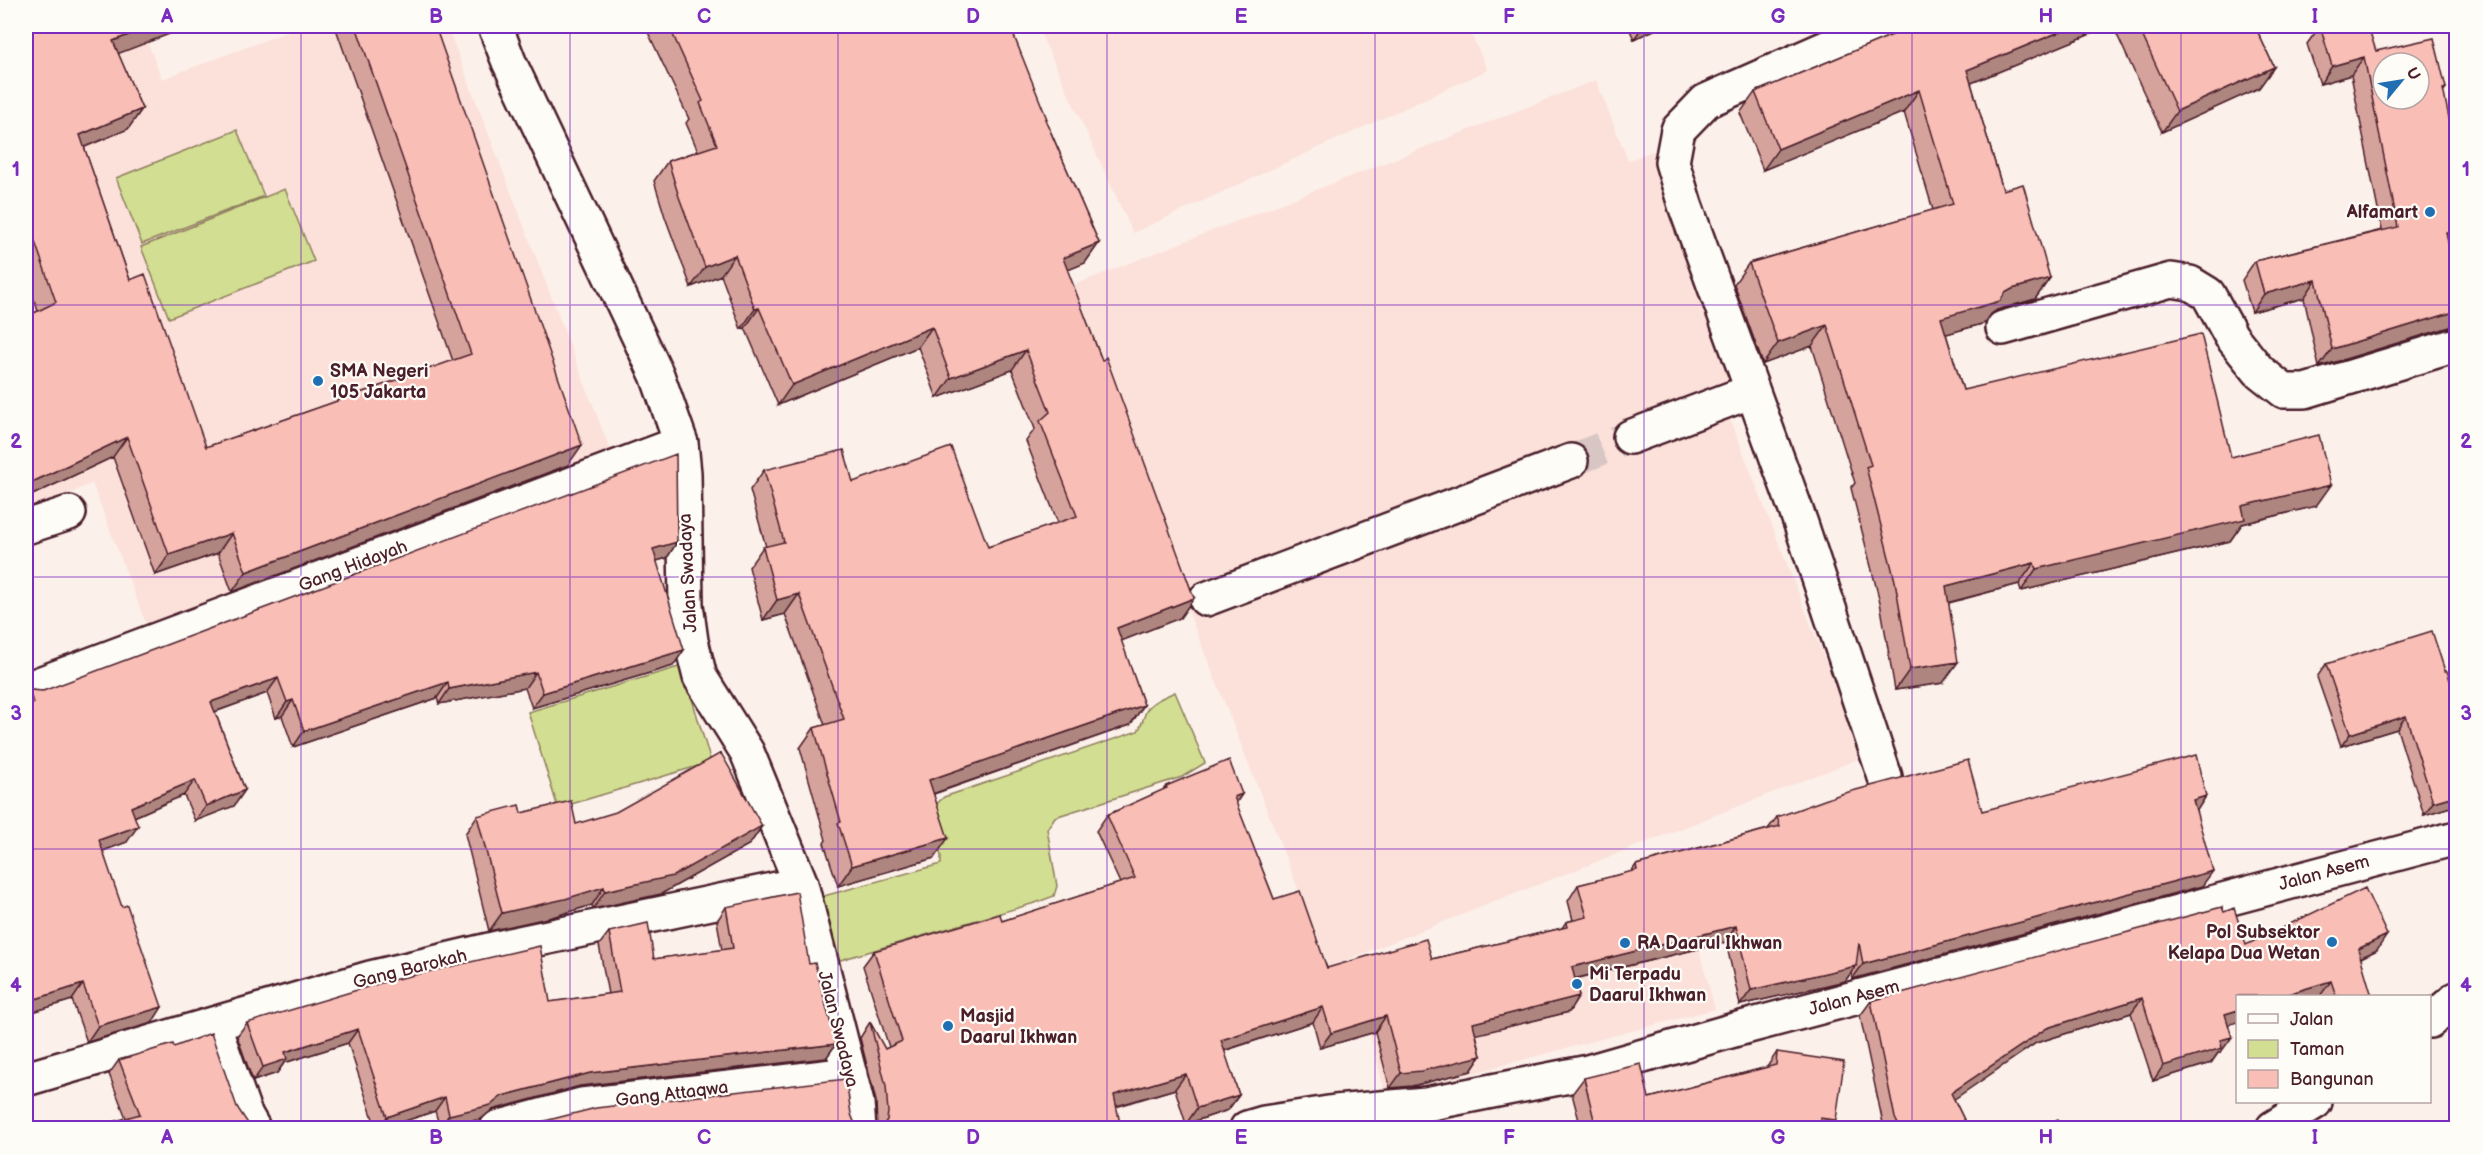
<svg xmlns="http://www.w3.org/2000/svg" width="2482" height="1154" font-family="'Balsamiq Sans',sans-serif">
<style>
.built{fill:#fbe1da}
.green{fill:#d2de91;stroke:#8e7e5e;stroke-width:1.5}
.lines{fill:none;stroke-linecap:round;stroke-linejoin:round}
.minor-tunnel{stroke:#d8c6c4;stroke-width:33;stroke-dasharray:33 16;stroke-linecap:butt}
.minor-casing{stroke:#4a1f2b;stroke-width:38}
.minor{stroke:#fdfcf7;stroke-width:33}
.wall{fill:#d6a39c;stroke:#4a1f2b;stroke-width:1.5}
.shaded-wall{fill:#ae857f;stroke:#4a1f2b;stroke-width:1.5}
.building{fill:#f9beb5;stroke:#4a1f2b;stroke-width:1.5;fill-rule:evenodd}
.grid{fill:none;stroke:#7b2cbf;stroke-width:1.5;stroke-opacity:0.55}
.poi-dot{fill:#1f6fb2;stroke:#fdfcf7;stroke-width:2}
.labels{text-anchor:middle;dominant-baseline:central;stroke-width:4.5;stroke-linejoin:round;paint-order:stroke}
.poi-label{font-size:18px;font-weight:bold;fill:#4a1f2b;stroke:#fdfcf7;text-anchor:start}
.street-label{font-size:18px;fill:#4a1f2b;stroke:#fdfcf7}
.neatline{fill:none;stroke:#7b2cbf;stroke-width:2}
.grid-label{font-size:20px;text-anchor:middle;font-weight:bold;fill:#7b2cbf}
</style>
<rect width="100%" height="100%" fill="#fcf0ea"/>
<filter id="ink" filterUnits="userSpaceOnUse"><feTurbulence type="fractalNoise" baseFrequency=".0167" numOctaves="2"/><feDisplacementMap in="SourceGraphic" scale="12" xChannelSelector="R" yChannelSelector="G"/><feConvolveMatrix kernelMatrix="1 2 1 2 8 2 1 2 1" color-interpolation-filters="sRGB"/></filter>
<g filter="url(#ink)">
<path class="built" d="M 26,26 L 141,26 L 162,79 L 303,26 L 447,26 L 611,452 L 148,629 L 92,483 L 26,514 L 26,320 L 44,357 L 26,310 Z
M 1037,26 L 1467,26 L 1488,70 L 1133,233 Z
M 1596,80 L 1628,161 L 1652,151 L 1746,402 L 1726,409 L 1863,757 L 1329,967 L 1061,290 Z
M 1686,901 L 1715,1009 L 1386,1096 L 1367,1024 Z"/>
<path class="green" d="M 237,130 L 264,196 L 142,244 L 116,178 Z
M 285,189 L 314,261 L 169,318 L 141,247 Z
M 682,666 L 711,762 L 558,808 L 528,712 Z
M 1175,692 L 1205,763 L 1182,777 L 1055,817 L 1047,829 L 1057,886 L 1054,896 L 1038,902 L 837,961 L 820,897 L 941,864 L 941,856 L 929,811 L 944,797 L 1138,731 C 1143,723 1144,714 1148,708 C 1154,700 1166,696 1175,692 Z"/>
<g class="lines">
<path class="minor-tunnel" d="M 1571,461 L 1630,437"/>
<defs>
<path id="minor" d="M 495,26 L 509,62 L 657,375 L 681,443 L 684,473 L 686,605 L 691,641 L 700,677 L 747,752 L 801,884 L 857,1103 L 859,1128
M 1876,26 L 1706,101 L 1678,130 L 1672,162 L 1685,205 L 1801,524 L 1885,777
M 2003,328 L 2171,280 L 2190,283 L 2208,294 L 2231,336 L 2259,371 L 2284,391 L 2305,391 L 2456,345
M 1630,437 L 1752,391
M 26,527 L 69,513
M 1206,599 L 1571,461
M 26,689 L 681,443
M 2430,1021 L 2456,999
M 213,1024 L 245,1114 L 253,1128
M 26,1079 L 370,978 L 510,945 L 801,884
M 497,1128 L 582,1105 L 850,1074
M 1247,1128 L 1264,1123 L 1335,1112 L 1426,1104 L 1584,1073 L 1734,1030 L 2456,838
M 2273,1128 L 2315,1102"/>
</defs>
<use href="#minor" class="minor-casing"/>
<use href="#minor" class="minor"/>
</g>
<path class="wall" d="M 26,26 L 190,26 L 118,53 L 142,109 L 128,129 L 84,147 L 130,280 L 206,447 L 453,361 L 335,26 L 435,26 L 568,465 L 232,592 L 218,553 L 155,575 L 113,457 L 26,498 L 26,317 L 38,311 L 26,276 Z
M 645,26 L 1010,26 L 1046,121 L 1099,243 L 1085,263 L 1067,270 L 1194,598 L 1180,618 L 1121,641 L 1144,705 L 1130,725 L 934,794 L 934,858 L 838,886 L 824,843 L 826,840 L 800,748 L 814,728 L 825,725 L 785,614 L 763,620 L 749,567 L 763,547 L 766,547 L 750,490 L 764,470 L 853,482 L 988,547 L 1058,523 L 1026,441 L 1035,429 L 1012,370 L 937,398 L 918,347 L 778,405 L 745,328 L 741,329 L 721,275 L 691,287 L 665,217 L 654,181 L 668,161 L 698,151 L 686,123 L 689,119 Z
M 1628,26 L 1663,26 L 1634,39 Z
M 1914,26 L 2110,26 L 1971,83 L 2003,190 L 2050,278 L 2035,299 L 1997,310 L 1991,314 L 1985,323 L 1946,334 L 1963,390 L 2231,457 L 2316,506 L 2242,524 L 2230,541 L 2021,591 L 2019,584 L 1949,603 L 1943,683 L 1895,690 L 1880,602 L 1851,488 L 1855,483 L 1812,346 L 1763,364 L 1734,284 L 1749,263 L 1933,210 L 1904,112 L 1763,170 L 1740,113 L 1755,92 Z
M 2113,26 L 2255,26 L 2274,67 L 2259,88 L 2162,132 Z
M 2320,26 L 2376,51 L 2446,88 L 2443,92 L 2457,156 L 2457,246 L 2449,248 L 2457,282 L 2457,318 L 2450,327 L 2319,367 L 2304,298 L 2252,312 L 2242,280 L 2255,261 L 2382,230 L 2351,75 L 2320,84 L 2307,44 Z
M 677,542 L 667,558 L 656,561 L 673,666 L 532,708 L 525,688 L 439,704 L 437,698 L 293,747 L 282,716 L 276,718 L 267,693 L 215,712 L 245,790 L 234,806 L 195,821 L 184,795 L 134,817 L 127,842 L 103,851 L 152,1023 L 87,1042 L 72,1000 L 26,1014 L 26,695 L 29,690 L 43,691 Z
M 2326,664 L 2445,671 L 2452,686 L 2457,684 L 2457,805 L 2424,815 L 2397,729 L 2341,746 L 2317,677 Z
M 1166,786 L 1242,794 L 1236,803 L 1274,899 L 1327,968 L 1432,959 L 1562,928 L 1566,922 L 1573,920 L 1568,901 L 1578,885 L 1631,872 L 1636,865 L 1768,829 L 1777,817 L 1982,811 L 2206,796 L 2196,811 L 2202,886 L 1852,979 L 1851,973 L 1845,981 L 1740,1005 L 1726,942 L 1575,979 L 1579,996 L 1569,1012 L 1476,1034 L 1481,1056 L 1471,1071 L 1412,1086 L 1390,1088 L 1375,1032 L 1320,1048 L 1313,1022 L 1224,1051 L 1239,1095 L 1228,1110 L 1186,1124 L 1175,1089 L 1116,1107 L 877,1128 L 876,1101 L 860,1038 L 870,1022 L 885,1049 L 889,1047 L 863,966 L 874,951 L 1002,921 L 1120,883 L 1096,831 L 1107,815 L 1163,790 Z
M 521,813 L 576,824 L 762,826 L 750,844 L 661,894 L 593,909 L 592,905 L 552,917 L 489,931 L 465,834 L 477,816 Z
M 726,907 L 809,964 L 836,1044 L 826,1058 L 580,1086 L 492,1110 L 481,1119 L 440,1128 L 435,1111 L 384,1128 L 376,1128 L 348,1043 L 284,1063 L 277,1073 L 253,1081 L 237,1036 L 247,1023 L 550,1002 L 608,994 L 599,945 L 609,932 L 654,959 L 722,950 L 717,921 Z
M 2224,912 L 2246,945 L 2377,950 L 2361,958 L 2369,996 L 2238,996 L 2228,1024 L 2221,1052 L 2218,1053 L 2211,1063 L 2153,1081 L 2131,1013 L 2036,1043 L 1954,1099 L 1968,1128 L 1884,1128 L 1860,1016 L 1871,1001 Z
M 174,1047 L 237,1107 L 126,1118 L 109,1074 L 119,1060 Z
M 1777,1052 L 1830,1128 L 1581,1128 L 1572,1094 L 1584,1078 L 1649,1098 L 1767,1067 Z"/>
<path class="shaded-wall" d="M 152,26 L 190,26 L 99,61 L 113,41 Z
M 1643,26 L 1663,26 L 1634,39 Z
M 2074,26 L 2110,26 L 1952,91 L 1967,70 Z
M 2364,57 L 2351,75 L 2320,84 L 2332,66 Z
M 2274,67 L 2259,88 L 2162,132 L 2177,111 Z
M 1919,90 L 1904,112 L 1763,170 L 1778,149 Z
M 142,109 L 128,129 L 66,155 L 80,135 Z
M 2457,231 L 2457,246 L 2433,252 L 2446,233 Z
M 1099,243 L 1085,263 L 1049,278 L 1063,258 Z
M 735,255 L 721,275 L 691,287 L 705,267 Z
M 2050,278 L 2035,299 L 1997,310 L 1991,314 L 1985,323 L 1926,340 L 1941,318 L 2005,293 L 2012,289 Z
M 2316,280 L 2304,298 L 2252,312 L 2264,294 Z
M 759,308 L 745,328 L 741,329 L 755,309 Z
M 2457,311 L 2457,318 L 2450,327 L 2319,367 L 2332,349 Z
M 1827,325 L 1812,346 L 1763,364 L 1778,343 Z
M 932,327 L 918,347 L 778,405 L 792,385 Z
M 1026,350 L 1012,370 L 937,398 L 951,378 Z
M 127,437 L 113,457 L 26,498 L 26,485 Z
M 582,445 L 568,465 L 232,592 L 246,572 Z
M 2331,485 L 2316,506 L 2242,524 L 2230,541 L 2021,591 L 2036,569 L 2242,506 Z
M 232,533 L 218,553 L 155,575 L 169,555 Z
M 677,542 L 667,558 L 642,565 L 653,549 Z
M 2034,563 L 2019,584 L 1931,607 L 1946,586 Z
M 799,594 L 785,614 L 763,620 L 777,600 Z
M 1194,598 L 1180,618 L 1103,648 L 1117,628 Z
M 684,650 L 673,666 L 532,708 L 543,693 Z
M 1958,662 L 1943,683 L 1895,690 L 1910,669 Z
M 536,672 L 525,688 L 439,704 L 449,689 Z
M 278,678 L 267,693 L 200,717 L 211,702 Z
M 448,682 L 437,698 L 293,747 L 304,731 Z
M 293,700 L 282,716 L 276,718 L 287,702 Z
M 1144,705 L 1130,725 L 915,800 L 929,780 Z
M 2406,716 L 2397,729 L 2341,746 L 2350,734 Z
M 195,780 L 184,795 L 120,823 L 131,807 Z
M 245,790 L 234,806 L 195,821 L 206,806 Z
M 1242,794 L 1232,809 L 1234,797 Z
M 2457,795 L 2457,805 L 2424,815 L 2433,802 Z
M 2206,796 L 2196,812 L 2193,800 Z
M 138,826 L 127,842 L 89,856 L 99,840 Z
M 762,826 L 750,844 L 661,894 L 593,909 L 605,891 Z
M 948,838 L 934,858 L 838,886 L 852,866 Z
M 2213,871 L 2202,886 L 1852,979 L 1863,964 Z
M 604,887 L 592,905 L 552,917 L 489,931 L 502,913 Z
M 1736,926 L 1726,942 L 1561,982 L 1572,967 Z
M 2387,935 L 2377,950 L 2347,964 L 2358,949 Z
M 1856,966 L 1845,981 L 1740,1005 L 1751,990 Z
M 2331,981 L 2320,996 L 2281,996 Z
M 83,984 L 72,1000 L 26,1014 L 26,1002 Z
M 2371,993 L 2369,996 L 2358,996 Z
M 1579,996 L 1569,1012 L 1462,1038 L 1473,1023 Z
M 2142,998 L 2131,1013 L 2036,1043 L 1940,1109 L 1951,1093 L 2047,1028 Z
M 162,1007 L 152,1023 L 87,1042 L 98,1026 Z
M 1323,1007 L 1313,1022 L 1210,1055 L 1221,1040 Z
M 2238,1010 L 2238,1022 L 2214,1029 L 2225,1014 Z
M 1386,1016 L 1375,1032 L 1320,1048 L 1331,1033 Z
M 358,1029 L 348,1043 L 284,1063 L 277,1073 L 253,1081 L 263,1067 L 285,1052 Z
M 2232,1037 L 2221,1052 L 2218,1053 L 2211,1063 L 2153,1081 L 2163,1066 L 2220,1040 Z
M 836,1044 L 826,1058 L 580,1086 L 492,1110 L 481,1119 L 439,1128 L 449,1115 L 502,1096 L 590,1073 Z
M 1481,1056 L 1471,1071 L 1412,1086 L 1390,1088 L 1401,1073 Z
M 1186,1074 L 1175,1089 L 1103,1110 L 1114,1095 Z
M 1239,1095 L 1228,1110 L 1186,1124 L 1197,1108 Z
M 445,1097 L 435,1111 L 384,1128 L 379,1128 L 387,1117 Z
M 1820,1118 L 1836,1120 L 1830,1128 L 1813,1128 Z"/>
<path class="building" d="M 26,26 L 152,26 L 113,41 L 142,109 L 80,135 L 130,280 L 145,274 L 206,447 L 471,354 L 356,26 L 435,26 L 582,445 L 246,572 L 232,533 L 169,555 L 127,437 L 26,485 L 26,317 L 56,302 L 26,216 Z
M 669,26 L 1010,26 L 1047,119 L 1045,119 L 1099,243 L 1063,258 L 1102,361 L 1106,357 L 1194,598 L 1117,628 L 1144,705 L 929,780 L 948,838 L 852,866 L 838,823 L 841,822 L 814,728 L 844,719 L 799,594 L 777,600 L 763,547 L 784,542 L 764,470 L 844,450 L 853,482 L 951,447 L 988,547 L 1077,516 L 1040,421 L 1050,412 L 1026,350 L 951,378 L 932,327 L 792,385 L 759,308 L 755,309 L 735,255 L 705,267 L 679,197 L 668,161 L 717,145 L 700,103 L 703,101 Z
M 1914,26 L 2074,26 L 1967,70 L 2003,190 L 2023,184 L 2050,278 L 2012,289 L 2005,293 L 2000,301 L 1941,318 L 1963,390 L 2201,334 L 2231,457 L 2319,435 L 2331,485 L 2242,506 L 2245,519 L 2036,569 L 2034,563 L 1946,586 L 1958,662 L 1910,669 L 1895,581 L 1866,467 L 1871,465 L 1827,325 L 1778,343 L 1749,263 L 1953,204 L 1919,90 L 1778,149 L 1755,92 Z
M 2138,26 L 2255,26 L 2274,67 L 2177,111 Z
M 2320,26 L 2368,26 L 2376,51 L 2434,38 L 2446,88 L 2443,89 L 2457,156 L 2457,231 L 2446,233 L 2457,282 L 2457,311 L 2332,349 L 2316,280 L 2264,294 L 2255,261 L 2398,227 L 2364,57 L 2332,66 ZM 2383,63 L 2419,63 L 2419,99 L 2383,99 Z
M 676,454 L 677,542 L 653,549 L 684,650 L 543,693 L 536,672 L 449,689 L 448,682 L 304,731 L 293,700 L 287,702 L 278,678 L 211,702 L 245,790 L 206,806 L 195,780 L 131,807 L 138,826 L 99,840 L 122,907 L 127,905 L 162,1007 L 98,1026 L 83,984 L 26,1002 L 26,750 L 31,747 L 26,730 L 26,706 L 33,703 L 29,690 L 43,691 Z
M 2432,631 L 2445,671 L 2447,671 L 2452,686 L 2457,684 L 2457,795 L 2433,802 L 2406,716 L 2350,734 L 2326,664 Z
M 721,753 L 762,826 L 673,876 L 605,891 L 604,887 L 565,899 L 502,913 L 477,816 L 519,805 L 521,813 L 571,801 L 576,824 L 616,812 Z
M 2196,755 L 2206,796 L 2193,800 L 2213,871 L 1863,964 L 1859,943 L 1856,966 L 1751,990 L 1736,926 L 1572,967 L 1579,996 L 1473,1023 L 1481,1056 L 1422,1071 L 1401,1073 L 1386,1016 L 1331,1033 L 1323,1007 L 1221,1040 L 1239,1095 L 1197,1108 L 1186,1074 L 1114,1095 L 1121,1128 L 879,1128 L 881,1128 L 887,1120 L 888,1112 L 886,1086 L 870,1022 L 885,1049 L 902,1041 L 874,951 L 1000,914 L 1002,921 L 1135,878 L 1107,815 L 1167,788 L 1166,786 L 1229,760 L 1242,794 L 1234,797 L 1274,899 L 1300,891 L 1327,968 L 1426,939 L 1432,959 L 1567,927 L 1566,922 L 1587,917 L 1578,885 L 1637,870 L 1636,865 L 1780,826 L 1777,817 L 1841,794 L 1968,760 L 1982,811 Z
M 2365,888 L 2387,935 L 2358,949 L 2371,993 L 2358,996 L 2336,996 L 2331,981 L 2281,996 L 2238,996 L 2238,1010 L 2225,1014 L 2232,1037 L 2220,1040 L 2222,1048 L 2163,1066 L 2142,998 L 2047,1028 L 1951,1093 L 1968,1128 L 1900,1128 L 1895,1118 L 1871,1001 L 2222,907 L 2224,912 L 2234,908 L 2246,945 Z
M 797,892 L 809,964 L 815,963 L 836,1044 L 590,1073 L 502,1096 L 491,1105 L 449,1115 L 445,1097 L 387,1117 L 358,1029 L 285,1052 L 287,1059 L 263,1067 L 247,1023 L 384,982 L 540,946 L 550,1002 L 620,992 L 609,932 L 648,923 L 654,959 L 733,948 L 726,907 Z
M 211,1033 L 237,1107 L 251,1128 L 91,1128 L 140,1114 L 119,1060 L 173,1044 L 174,1047 Z
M 1777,1052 L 1844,1062 L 1836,1120 L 1820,1118 L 1821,1128 L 1596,1128 L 1584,1078 L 1641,1064 L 1649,1098 L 1776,1065 Z
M 846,1079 L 851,1114 L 855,1124 L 860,1128 L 517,1128 L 596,1108 Z
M 2058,1120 L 2062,1128 L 2041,1128 Z
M 1396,1126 L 1396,1128 L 1385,1128 Z"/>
</g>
<path class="grid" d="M 301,26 L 301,1128M 570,26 L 570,1128M 838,26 L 838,1128M 1107,26 L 1107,1128M 1375,26 L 1375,1128M 1644,26 L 1644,1128M 1912,26 L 1912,1128M 2181,26 L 2181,1128M 26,305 L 2456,305M 26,577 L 2456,577M 26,849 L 2456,849"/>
<g class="poi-dot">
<circle cx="2430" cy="212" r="6"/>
<circle cx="318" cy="381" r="6"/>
<circle cx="2332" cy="942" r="6"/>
<circle cx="1625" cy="943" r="6"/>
<circle cx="1577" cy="984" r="6"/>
<circle cx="948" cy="1026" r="6"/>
</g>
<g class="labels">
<g class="poi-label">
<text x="2418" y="212" text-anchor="end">Alfamart</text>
<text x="330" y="371">SMA Negeri<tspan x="330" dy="21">105 Jakarta</tspan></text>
<text x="2320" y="932" text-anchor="end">Pol Subsektor<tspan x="2320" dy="21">Kelapa Dua Wetan</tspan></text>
<text x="1637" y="943">RA Daarul Ikhwan</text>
<text x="1589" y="974">Mi Terpadu<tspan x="1589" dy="21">Daarul Ikhwan</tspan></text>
<text x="960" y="1016">Masjid<tspan x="960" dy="21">Daarul Ikhwan</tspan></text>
</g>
<g class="street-label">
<text transform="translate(353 566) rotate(-21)">Gang Hidayah</text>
<text transform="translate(688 573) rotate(-93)">Jalan Swadaya</text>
<text transform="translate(2324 873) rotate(-15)">Jalan Asem</text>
<text transform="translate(410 969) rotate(-14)">Gang Barokah</text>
<text transform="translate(1854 998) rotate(-15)">Jalan Asem</text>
<text transform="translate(838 1029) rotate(76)">Jalan Swadaya</text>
<text transform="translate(672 1094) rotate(-7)">Gang Attaqwa</text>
</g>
</g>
<rect width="2482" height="1154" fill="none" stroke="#fdfcf7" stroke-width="66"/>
<rect x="2236" y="995" width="195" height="108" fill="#fdfcf7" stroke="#b5a4a5" stroke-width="1.5"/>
<rect x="2248" y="1014" width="30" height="9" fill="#fdfcf7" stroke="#b5a4a5" stroke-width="1.5"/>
<text x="2290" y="1025" font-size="18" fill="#4a1f2b">Jalan</text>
<rect x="2248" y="1040" width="30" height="18" fill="#d2de91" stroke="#b5a4a5" stroke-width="1.5"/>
<text x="2290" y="1055" font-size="18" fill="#4a1f2b">Taman</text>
<rect x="2248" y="1070" width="30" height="18" fill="#f9beb5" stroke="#b5a4a5" stroke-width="1.5"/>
<text x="2290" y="1085" font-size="18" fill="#4a1f2b">Bangunan</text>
<g transform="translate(2401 81) rotate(60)"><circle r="28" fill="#fdfcf7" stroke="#b5a4a5" stroke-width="1.5"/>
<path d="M0-4.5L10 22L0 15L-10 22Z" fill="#1f6fb2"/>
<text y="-9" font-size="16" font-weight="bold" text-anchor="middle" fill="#4a1f2b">U</text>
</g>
<rect x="33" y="33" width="2416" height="1088" class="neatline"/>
<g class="grid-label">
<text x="167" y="23">A</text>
<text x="436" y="23">B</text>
<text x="704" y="23">C</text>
<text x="973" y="23">D</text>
<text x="1241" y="23">E</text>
<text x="1509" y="23">F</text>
<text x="1778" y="23">G</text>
<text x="2046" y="23">H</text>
<text x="2315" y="23">I</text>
<text x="16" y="176">1</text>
<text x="2466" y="176">1</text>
<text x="16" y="448">2</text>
<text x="2466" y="448">2</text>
<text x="16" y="720">3</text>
<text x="2466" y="720">3</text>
<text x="16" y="992">4</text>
<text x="2466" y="992">4</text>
<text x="167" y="1144">A</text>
<text x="436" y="1144">B</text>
<text x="704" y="1144">C</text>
<text x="973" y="1144">D</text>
<text x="1241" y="1144">E</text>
<text x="1509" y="1144">F</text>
<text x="1778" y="1144">G</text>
<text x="2046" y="1144">H</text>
<text x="2315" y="1144">I</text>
</g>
</svg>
